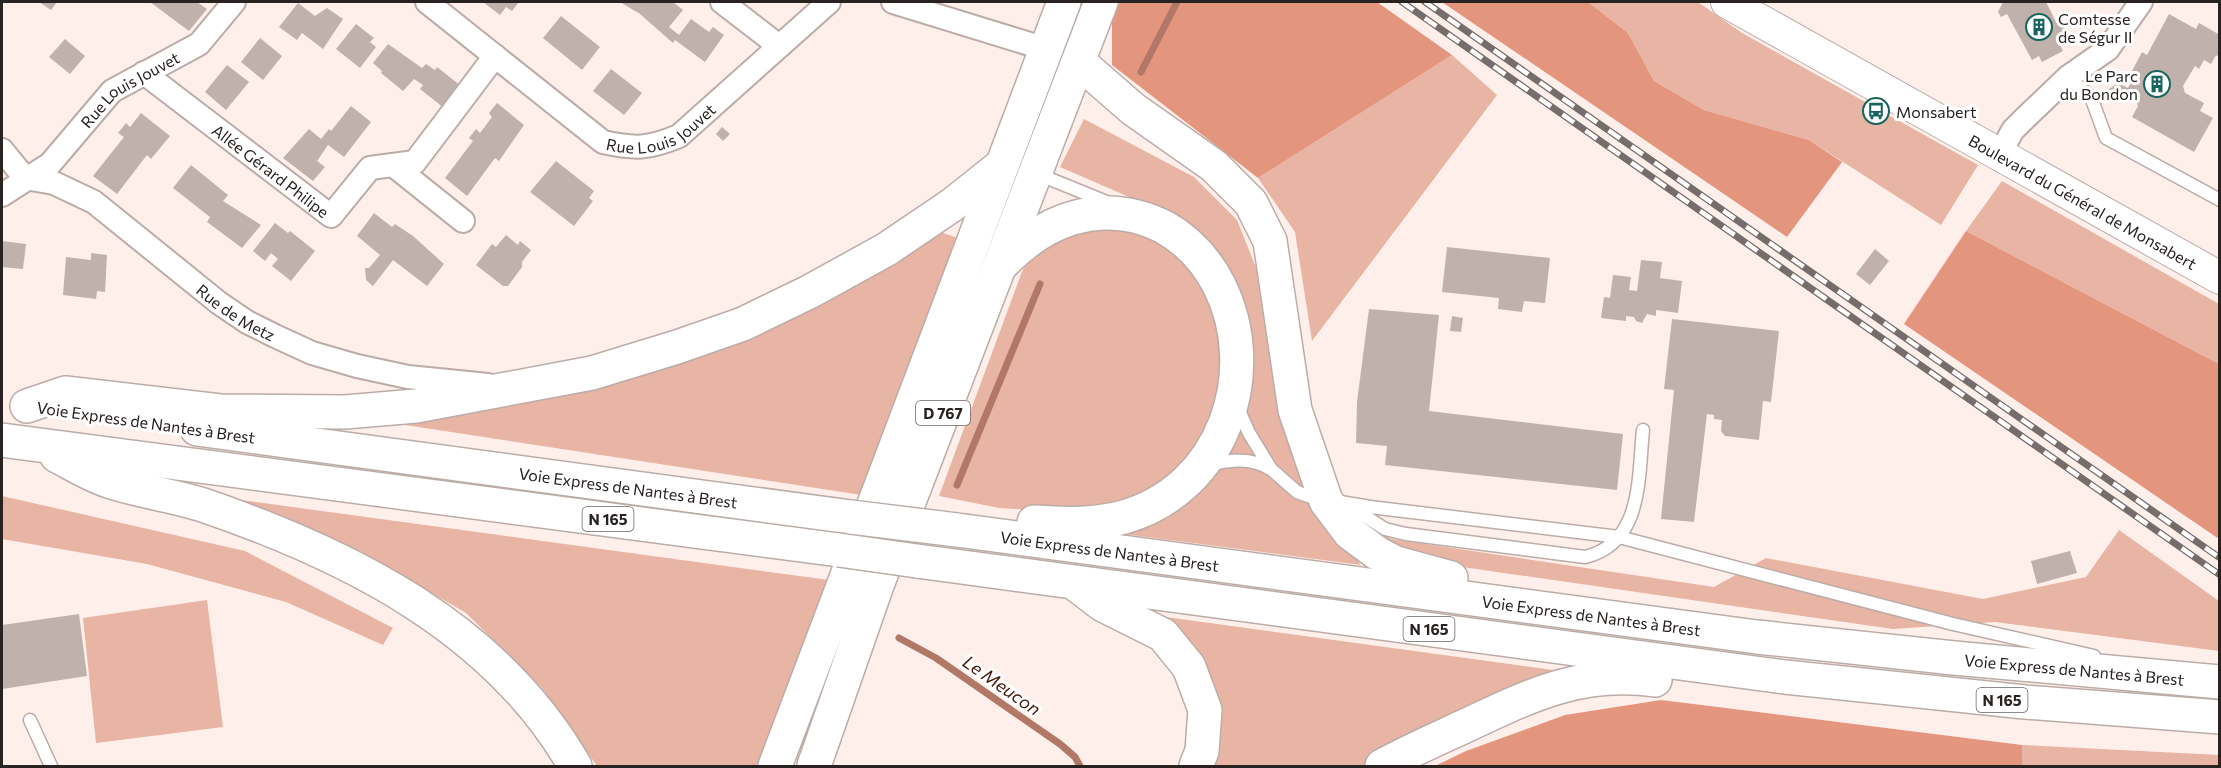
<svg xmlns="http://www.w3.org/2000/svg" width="2221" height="768" font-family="Commissioner,sans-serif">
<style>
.green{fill:#e8b4a4}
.forest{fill:#e4957e}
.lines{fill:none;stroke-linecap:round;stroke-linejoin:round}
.stream{stroke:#b17867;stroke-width:7}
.building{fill:#c0b1ac}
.service-casing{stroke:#bcaca8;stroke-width:15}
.minor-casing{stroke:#bcaca8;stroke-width:26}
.secondary-casing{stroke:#bcaca8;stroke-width:34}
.primary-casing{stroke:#bcaca8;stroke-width:36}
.trunk-casing{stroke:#bcaca8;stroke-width:36}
.service{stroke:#fff;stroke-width:12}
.minor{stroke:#fff;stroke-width:22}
.secondary{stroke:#fff;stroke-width:32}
.primary{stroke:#fff;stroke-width:33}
.trunk{stroke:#fff;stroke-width:33}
.rail-casing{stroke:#766d6a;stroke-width:7}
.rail{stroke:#fff;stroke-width:4.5;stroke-dasharray:14;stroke-linecap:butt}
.trunk-bridge-casing{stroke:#bcaca8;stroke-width:36;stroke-linecap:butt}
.trunk-bridge{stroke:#fff;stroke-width:33}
.labels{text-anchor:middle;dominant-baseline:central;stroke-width:6;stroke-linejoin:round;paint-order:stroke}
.shield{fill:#fff;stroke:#686564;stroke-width:1.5}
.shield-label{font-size:15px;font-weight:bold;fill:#282321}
.poi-label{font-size:16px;fill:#282321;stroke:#fff;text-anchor:start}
.street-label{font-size:16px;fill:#282321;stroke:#fff}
.water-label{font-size:18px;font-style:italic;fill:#4a190a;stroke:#fff}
</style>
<rect width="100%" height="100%" fill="#ffefea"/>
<path class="green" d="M 1588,2 L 1698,2 L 1742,33 L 1978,165 L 1941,225 L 1809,140 L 1704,110 L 1654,81 L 1628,33 Z
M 1452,55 L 1497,95 L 1312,341 L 1295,232 L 1258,178 Z
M 1084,119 L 1194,177 L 1237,220 L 1261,280 L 1334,532 L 1361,565 L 1124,534 L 1062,512 L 999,508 L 939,496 L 1023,269 L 1044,247 L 1095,226 L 1136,200 L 1060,167 Z
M 2002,181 L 2219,304 L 2219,364 L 1966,231 Z
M 938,231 L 963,240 L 862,495 L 392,423 L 529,397 Z
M 2,496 L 245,551 L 393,628 L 383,645 L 286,602 L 147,564 L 2,539 Z
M 226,498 L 829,580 L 758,766 L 597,766 L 543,689 L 466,613 L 360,551 L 224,501 Z
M 1367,527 L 1392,539 L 1714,587 L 1766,558 L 1983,599 L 2086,577 L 2119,530 L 2219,601 L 2219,651 L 1995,622 L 1893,629 L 1407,559 Z
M 207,600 L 223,727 L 96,743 L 83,618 Z
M 1151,615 L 1568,672 L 1367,766 L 1208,766 L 1217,737 Z
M 2022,745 L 2219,755 L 2219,766 L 2022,766 Z"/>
<path class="forest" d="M 1120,2 L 1377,2 L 1452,55 L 1258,178 L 1112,65 L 1112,18 Z
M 1442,2 L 1588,2 L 1628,33 L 1654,81 L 1704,110 L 1809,140 L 1842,162 L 1787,237 Z
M 1966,231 L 2219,364 L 2219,539 L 1904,324 Z
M 1661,700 L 2022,745 L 2022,766 L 1435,766 L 1466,751 L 1565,715 Z"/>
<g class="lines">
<path class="stream" d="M 1141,72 L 1177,2
M 957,485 L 1040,284
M 899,638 L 936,658 L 1060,744 L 1075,757 L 1080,766"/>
</g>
<path class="building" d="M 39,2 L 57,2 L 51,10 Z
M 150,2 L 197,2 L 207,9 L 189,31 Z
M 483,2 L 519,2 L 512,11 L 506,7 L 500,15 Z
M 620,2 L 673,2 L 683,10 L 669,27 L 679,35 L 691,19 L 709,32 L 713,27 L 724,35 L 705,62 L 675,40 L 673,43 L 640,14 Z
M 2003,2 L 2046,2 L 2056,22 L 2061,20 L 2067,32 L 2056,37 L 2063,51 L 2042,62 L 2039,56 L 2032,60 L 2007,14 L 2001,17 L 1998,12 Z
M 298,3 L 315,16 L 327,8 L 343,19 L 323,49 L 302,33 L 297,40 L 279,27 Z
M 2169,14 L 2196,29 L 2199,23 L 2220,35 L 2220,58 L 2216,55 L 2211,64 L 2204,60 L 2199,69 L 2195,66 L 2183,86 L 2185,93 L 2204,103 L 2200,111 L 2213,118 L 2194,152 L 2132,117 L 2138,106 L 2136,100 L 2127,102 L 2112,94 L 2109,89 L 2118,83 L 2128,88 L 2136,73 L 2132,71 L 2142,52 L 2147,55 Z
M 561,16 L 600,47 L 582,70 L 543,38 Z
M 356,24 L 374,38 L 370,42 L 376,47 L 360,68 L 336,49 Z
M 260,38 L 282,56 L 263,80 L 241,62 Z
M 65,39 L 85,56 L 70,74 L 49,57 Z
M 388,44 L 422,68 L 426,64 L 435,70 L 437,67 L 461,86 L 444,108 L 420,89 L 423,85 L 414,79 L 403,91 L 381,73 L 382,71 L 373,63 Z
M 227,65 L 249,82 L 226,110 L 205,92 Z
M 611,69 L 642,93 L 624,115 L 593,91 Z
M 497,103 L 524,125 L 499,161 L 495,158 L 467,196 L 445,178 L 473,141 L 469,138 L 476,129 L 480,133 L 492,117 L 489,113 Z
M 351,106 L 371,122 L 344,157 L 328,145 L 317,161 L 325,167 L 313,181 L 283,158 L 309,129 L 321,139 L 329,129 L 331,131 Z
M 141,113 L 170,136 L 151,159 L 147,155 L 117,194 L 93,176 L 124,137 L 118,133 L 126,123 L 130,127 Z
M 722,127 L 730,134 L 723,141 L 716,134 Z
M 556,161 L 594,191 L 589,198 L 593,201 L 574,226 L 530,192 Z
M 191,165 L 228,195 L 223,201 L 261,225 L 242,248 L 207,222 L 210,217 L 173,188 Z
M 374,213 L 392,227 L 395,224 L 413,236 L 444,264 L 427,286 L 393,260 L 373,286 L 366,280 L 365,268 L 369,268 L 380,255 L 357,236 Z
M 275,223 L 288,233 L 290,231 L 315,251 L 291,281 L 272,266 L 278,259 L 271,253 L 265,261 L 253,251 Z
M 506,235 L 518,245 L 520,241 L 531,250 L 522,262 L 522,267 L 508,286 L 503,286 L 476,265 L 492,244 L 496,247 Z
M 2,241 L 26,244 L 23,269 L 2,267 Z
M 1447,247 L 1550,258 L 1545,303 L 1524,301 L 1522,312 L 1498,309 L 1499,298 L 1442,292 Z
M 1875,249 L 1889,261 L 1870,285 L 1856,274 Z
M 91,253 L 107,255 L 105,292 L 97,291 L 96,299 L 63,295 L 66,257 L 91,260 Z
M 1641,260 L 1662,262 L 1660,278 L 1682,281 L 1678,313 L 1656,310 L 1656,316 L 1647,314 L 1642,323 L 1636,321 L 1634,317 L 1626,316 L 1626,321 L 1601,318 L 1604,297 L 1610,298 L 1613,275 L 1631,277 L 1629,290 L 1637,291 Z
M 1369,309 L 1439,315 L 1429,411 L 1623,434 L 1617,490 L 1385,465 L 1387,446 L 1356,443 L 1357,402 Z
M 1452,316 L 1463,318 L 1461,332 L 1450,331 Z
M 1672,319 L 1779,331 L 1771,402 L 1763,401 L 1759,440 L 1725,436 L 1721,431 L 1722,420 L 1714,419 L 1714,415 L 1707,414 L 1694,522 L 1661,519 L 1674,390 L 1664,389 Z
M 2070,551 L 2077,573 L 2037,584 L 2031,561 Z
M 79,614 L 87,676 L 2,689 L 2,625 Z"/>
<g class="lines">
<defs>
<path id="service" d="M 2068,77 L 2091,97 L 2106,138 L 2220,200
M 1040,168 L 1050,179 L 1109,203
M 1237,406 L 1249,433 L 1271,469 L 1297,492 L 1311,497 L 1370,507 L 1619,537 L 1953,624 L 2094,656
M 1209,465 C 1230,460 1251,457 1270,469
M 1349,506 L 1385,529 L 1406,534 L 1585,557 C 1643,543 1638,478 1643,430
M 30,720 L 51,766"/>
<g id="minor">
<path id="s1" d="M 427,2 L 603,142 C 635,149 648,149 679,136 L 829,2"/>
<path d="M 722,2 L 779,46"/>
<path d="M 893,2 L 1046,49"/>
<path id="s2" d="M 144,73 L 331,216 L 370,168 L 415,162 L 495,56"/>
<path id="s3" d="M 2,150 L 25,178 L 54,183 L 94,202 L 219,303 L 247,322 L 275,336 L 312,353 L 357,366 L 408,377 L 488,385"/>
<path d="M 1999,155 L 2013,130 L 2023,120 L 2068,77 L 2108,49 L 2141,2"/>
<path d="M 393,165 L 463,221"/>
<path id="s4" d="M 2,195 L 50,164 L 112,91 L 199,44 L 234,2"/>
</g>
<g id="secondary">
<path id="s5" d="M 1727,2 L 2220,278"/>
</g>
<path id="primary" d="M 775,766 L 1064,2
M 814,766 L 877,585 L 1101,2"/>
<g id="trunk">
<path d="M 1079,62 L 1133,109 L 1214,166 L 1251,203 L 1270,241 L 1295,410 L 1326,501 L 1350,533 L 1377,553 L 1396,563 L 1451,578"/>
<path d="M 1001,265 C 1029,236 1061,215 1103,213 C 1126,212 1144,217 1164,227 C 1189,241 1206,260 1219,285 C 1263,373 1223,489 1124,517 C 1096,525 1064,524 1034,522"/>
<path d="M 27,406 L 65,393 L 220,411 L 345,412 L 416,406 L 592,373 L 677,347 L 743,324 L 809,292 L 887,249 L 952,205 L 1001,166"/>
<path id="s6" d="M 197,429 L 851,517"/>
<path d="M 2,440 L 839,550"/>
<path d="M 57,456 C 75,465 95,478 115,483 C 144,492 175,496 203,505 C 349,555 496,628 575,766"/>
<path id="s7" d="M 957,530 L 1757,637 L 1954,658 L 2220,682"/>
<path d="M 917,561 L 1785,677 L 2025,702 L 2220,717"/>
<path d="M 1078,586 L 1103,605 L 1163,635 L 1189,667 L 1205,710 L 1202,751 L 1196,766"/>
<path d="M 815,763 L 815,766"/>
<path d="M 1382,766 C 1409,751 1437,739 1465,726 C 1531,695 1580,670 1655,680"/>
</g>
</defs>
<use href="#service" class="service-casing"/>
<use href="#minor" class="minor-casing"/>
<use href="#secondary" class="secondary-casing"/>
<use href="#primary" class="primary-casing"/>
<use href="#trunk" class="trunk-casing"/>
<use href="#service" class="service"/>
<use href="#minor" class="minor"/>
<use href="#secondary" class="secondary"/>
<use href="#primary" class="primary"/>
<use href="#trunk" class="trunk"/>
<defs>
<path id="rail" d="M 1402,2 L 2220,575
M 1425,2 L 2220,558"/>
</defs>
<use href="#rail" class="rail-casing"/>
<use href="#rail" class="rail"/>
<defs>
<path id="trunk-bridge" d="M 851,517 L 957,530
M 839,550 L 917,561"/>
</defs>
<use href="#trunk-bridge" class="trunk-bridge-casing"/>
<use href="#trunk-bridge" class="trunk-bridge"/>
</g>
<defs>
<symbol id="building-ring" viewBox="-11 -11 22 22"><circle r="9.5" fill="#fff" stroke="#18655f" stroke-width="1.5"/><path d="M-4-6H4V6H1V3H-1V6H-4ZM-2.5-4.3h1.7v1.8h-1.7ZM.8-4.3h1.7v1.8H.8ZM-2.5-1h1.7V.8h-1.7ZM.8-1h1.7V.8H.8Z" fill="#18655f"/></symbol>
<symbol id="bus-ring" viewBox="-11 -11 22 22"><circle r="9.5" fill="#fff" stroke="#18655f" stroke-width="1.5"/><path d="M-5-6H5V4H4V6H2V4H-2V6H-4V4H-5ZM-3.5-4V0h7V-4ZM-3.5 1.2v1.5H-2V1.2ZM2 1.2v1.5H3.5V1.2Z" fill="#18655f"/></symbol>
</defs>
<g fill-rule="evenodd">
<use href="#building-ring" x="2024" y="12" width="30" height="30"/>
<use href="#building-ring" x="2142" y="69" width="30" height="30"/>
<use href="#bus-ring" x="1861" y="96" width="30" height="30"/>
</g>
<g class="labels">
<g class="shield">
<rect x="916" y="401" width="54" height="24" rx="4.5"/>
<rect x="582.5" y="507" width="51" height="24" rx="4.5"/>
<rect x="1403.5" y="617" width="51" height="24" rx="4.5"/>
<rect x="1976.5" y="688" width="51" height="24" rx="4.5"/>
</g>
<g class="shield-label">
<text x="943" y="413">D 767</text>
<text x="608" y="519">N 165</text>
<text x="1429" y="629">N 165</text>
<text x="2002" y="700">N 165</text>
</g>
<g class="poi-label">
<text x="2058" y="18">Comtesse<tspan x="2058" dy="18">de Ségur II</tspan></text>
<text x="2138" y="75" text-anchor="end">Le Parc<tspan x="2138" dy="18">du Bondon</tspan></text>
<text x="1896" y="111">Monsabert</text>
</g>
<g class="street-label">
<text stroke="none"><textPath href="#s4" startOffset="168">Rue Louis Jouvet</textPath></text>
<text stroke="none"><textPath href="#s1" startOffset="288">Rue Louis Jouvet</textPath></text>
<text stroke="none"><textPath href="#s2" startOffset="160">Allée Gérard Philipe</textPath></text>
<text stroke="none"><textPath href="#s5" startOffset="408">Boulevard du Général de Monsabert</textPath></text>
<text stroke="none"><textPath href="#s3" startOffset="290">Rue de Metz</textPath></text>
<text transform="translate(146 422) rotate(8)">Voie Express de Nantes à Brest</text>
<text stroke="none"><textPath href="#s6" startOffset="435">Voie Express de Nantes à Brest</textPath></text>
<text stroke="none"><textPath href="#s7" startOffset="154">Voie Express de Nantes à Brest</textPath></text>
<text stroke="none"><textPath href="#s7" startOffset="640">Voie Express de Nantes à Brest</textPath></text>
<text stroke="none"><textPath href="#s7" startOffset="1126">Voie Express de Nantes à Brest</textPath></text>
</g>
<g class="water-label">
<text transform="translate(1002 685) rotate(35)">Le Meucon</text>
</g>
</g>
<rect width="2221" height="768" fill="none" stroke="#282321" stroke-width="6"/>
</svg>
